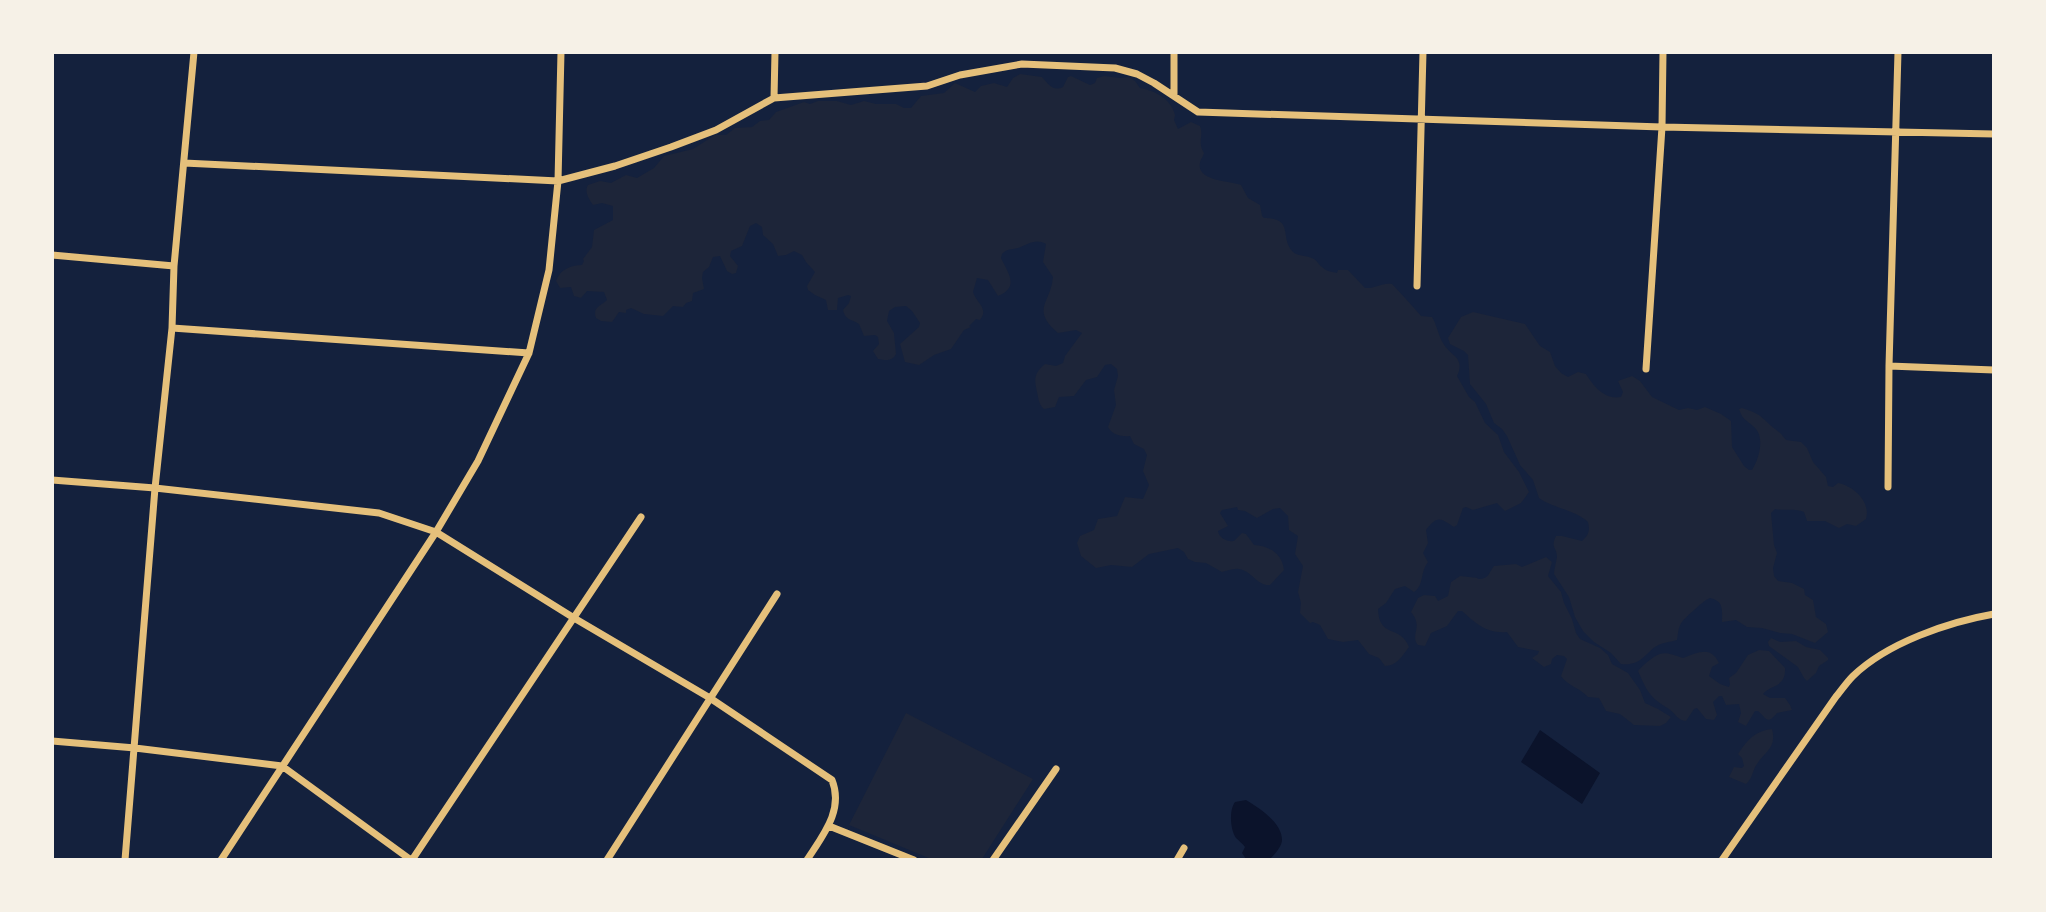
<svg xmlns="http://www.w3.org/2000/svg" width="2046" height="912" font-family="'Playfair Display',serif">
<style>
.green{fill:#1d2539}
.water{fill:#0b132b}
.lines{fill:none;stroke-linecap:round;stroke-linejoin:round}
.minor{stroke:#e5c07b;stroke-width:7}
</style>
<rect width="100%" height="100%" fill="#14213d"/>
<path class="green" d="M 1020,74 L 1042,77 C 1048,84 1053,92 1063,87 L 1068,77 L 1071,76 L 1090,85 L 1095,83 L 1097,78 L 1104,76 L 1120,78 L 1129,77 L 1135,81 L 1140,88 C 1156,91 1171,99 1175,115 L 1174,120 L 1178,129 L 1191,122 L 1200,126 C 1204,137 1197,142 1204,153 C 1203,157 1200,160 1200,163 C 1196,181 1230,181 1241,185 L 1248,198 L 1260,205 L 1262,216 L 1264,218 C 1295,218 1279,238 1293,252 C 1299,257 1307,255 1314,259 C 1317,261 1319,265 1322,267 C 1326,271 1332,272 1337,273 L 1338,270 L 1348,270 L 1365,288 C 1375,289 1382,282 1392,284 C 1402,295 1412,305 1421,316 L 1432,317 C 1437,325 1438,335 1443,343 C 1450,356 1466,357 1457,376 L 1469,397 L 1475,402 L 1485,423 L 1498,435 L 1504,452 L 1519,472 L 1529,492 L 1521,503 L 1505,511 L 1497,503 L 1473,510 L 1466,507 L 1463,508 L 1457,525 L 1454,527 C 1441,519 1438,514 1426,530 L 1428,543 L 1423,553 L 1428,562 C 1420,572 1424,586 1414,592 L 1405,586 L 1395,589 L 1386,603 L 1378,609 C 1379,639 1400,624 1409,647 C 1402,656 1397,666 1385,666 L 1379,658 L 1369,654 L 1358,640 L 1343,642 L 1328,639 L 1320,625 L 1313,622 L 1310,623 L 1300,613 L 1301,603 L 1298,592 L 1303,566 L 1295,554 L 1298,536 L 1289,530 L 1288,516 L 1280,508 L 1273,509 L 1257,518 L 1245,511 L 1238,510 L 1237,507 L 1222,510 L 1220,513 L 1228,526 L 1218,531 C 1219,538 1227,542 1234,541 L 1242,533 L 1246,534 L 1254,545 C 1269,546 1282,553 1284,570 L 1270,585 C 1257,586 1252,571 1239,569 C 1234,568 1227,571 1222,572 L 1206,563 L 1195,562 L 1188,559 L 1184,552 L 1178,548 L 1149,554 L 1132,567 L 1111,565 L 1096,568 L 1081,556 L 1077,543 L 1080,536 L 1094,530 L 1098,519 L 1117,516 L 1125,497 L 1143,499 L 1149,485 L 1143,471 L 1147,455 L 1144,449 L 1134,444 L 1130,436 C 1122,437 1112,435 1108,427 L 1116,405 L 1114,390 L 1118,376 L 1117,369 L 1111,364 L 1105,365 L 1097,377 L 1086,380 L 1074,396 L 1059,397 L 1055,407 L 1044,409 C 1038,403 1039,400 1037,392 C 1034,379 1034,373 1045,364 L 1056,366 L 1063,363 L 1065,356 L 1082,333 L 1076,330 L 1058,333 C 1030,309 1051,303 1053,277 L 1043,262 L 1046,244 C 1035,238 1029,244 1018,248 C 1011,250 1008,248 1002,254 L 1001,258 C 1008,273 1020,287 998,296 L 988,280 L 977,278 L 973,292 C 977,304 989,308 980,320 L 976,319 L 969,326 L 971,327 L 964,330 L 951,349 L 934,355 L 919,365 L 905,362 L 900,344 L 919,327 L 920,323 L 912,311 L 906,306 L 895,307 L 889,311 L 887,321 L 894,333 L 896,354 C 892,362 885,360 878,359 L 873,351 L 879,344 L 878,337 L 875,335 L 864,336 L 859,324 C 851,319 845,320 843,310 L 849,303 L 851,296 L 848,295 L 838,298 L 837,310 L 828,310 L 826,300 L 815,295 L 808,290 L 807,286 L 815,272 L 806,262 L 802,255 L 794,251 L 786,255 L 778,256 L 773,244 L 763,235 L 762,227 L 756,223 L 750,226 L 742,246 L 731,251 L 730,256 L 738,266 L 736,273 L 732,274 L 727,271 L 720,256 L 713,257 L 709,267 L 703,272 L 702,278 L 704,289 L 693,293 L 692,301 L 686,303 L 683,307 L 673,306 L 663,316 L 644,314 L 631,308 L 626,310 L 626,313 L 619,312 L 612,322 L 601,321 L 596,318 C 592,307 601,306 607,300 L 604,292 L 587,291 L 581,298 L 574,296 L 571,287 L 560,288 L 556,281 C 560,270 570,265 582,265 L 584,261 L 583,259 L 592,247 L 594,230 L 613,220 L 613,206 L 602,203 L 593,205 C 589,199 584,192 588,185 L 600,181 L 611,183 L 626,175 L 637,178 L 654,168 L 664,156 L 693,149 L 715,135 L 726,135 L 735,128 L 752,127 L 760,121 L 769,120 L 776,112 L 804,102 L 810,104 L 818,101 L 837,101 L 851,105 L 864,101 L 876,104 L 896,104 L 904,108 L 911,108 L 921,96 L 944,93 L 955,83 L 975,92 L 981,86 L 994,83 L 1007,87 L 1013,78 Z
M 1473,312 L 1525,324 L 1540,346 L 1550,352 L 1555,366 L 1561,373 L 1568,377 L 1578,372 L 1586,374 C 1594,387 1605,400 1621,397 L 1623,392 L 1618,381 L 1632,376 L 1640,381 L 1652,397 L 1679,410 L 1688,408 L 1697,410 L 1705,407 L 1721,414 L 1731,421 L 1732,447 L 1744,466 L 1749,470 L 1752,470 C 1759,459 1766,436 1753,426 C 1746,420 1742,419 1739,409 L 1742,408 C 1755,412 1759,414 1768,423 C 1775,430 1779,430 1786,440 L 1801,442 L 1807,448 L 1813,462 L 1826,477 L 1828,486 L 1833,487 L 1838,483 C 1854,486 1871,502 1866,519 L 1856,526 L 1847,524 L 1839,528 L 1825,521 L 1807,521 L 1804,512 C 1795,508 1785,511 1775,509 L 1771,513 L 1774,545 L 1777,553 L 1773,568 L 1774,576 L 1778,581 L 1792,583 L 1804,589 L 1805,595 L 1813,600 L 1816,617 L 1826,624 L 1828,632 L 1815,643 L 1792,634 L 1780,633 L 1762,628 L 1747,627 L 1736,620 L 1722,622 C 1722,610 1724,601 1710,598 C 1705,599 1685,618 1682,622 C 1678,627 1678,635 1677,640 C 1670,642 1660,643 1655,647 C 1643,656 1640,666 1621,664 L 1611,653 L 1594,642 L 1583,631 L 1575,617 L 1569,597 L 1554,574 C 1554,569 1556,563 1557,557 C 1557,547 1550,548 1556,536 L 1562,536 L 1582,541 C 1589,535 1590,530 1588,522 C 1575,510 1553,508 1539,498 L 1533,480 L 1520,465 L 1507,436 L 1502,429 L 1494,423 L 1486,404 L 1470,384 L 1468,355 L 1464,351 L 1450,344 L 1448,338 L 1461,317 Z
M 1546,557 L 1552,562 L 1548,576 L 1561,592 L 1564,603 L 1572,619 L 1576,633 L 1580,639 L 1600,648 L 1608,655 L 1612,664 L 1628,673 L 1640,690 L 1645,703 L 1658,709 L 1671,717 L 1666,723 L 1660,726 L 1634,725 L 1620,714 L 1606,711 L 1599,698 L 1588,697 C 1580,688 1568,686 1561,676 L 1567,659 L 1564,656 L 1557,655 L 1552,659 L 1551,664 L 1544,667 L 1532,658 L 1538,654 L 1539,651 L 1518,647 L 1507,632 C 1487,634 1475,623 1462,611 L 1458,611 L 1447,626 L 1431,633 L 1425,646 L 1418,645 C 1411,637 1419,630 1416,621 C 1415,617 1413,615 1411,612 L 1418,598 L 1424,595 L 1435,596 L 1438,601 L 1448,596 L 1451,582 L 1460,576 L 1478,578 L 1477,579 C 1489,580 1489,572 1494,566 L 1516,564 L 1522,567 Z
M 1771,638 L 1780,642 L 1796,641 L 1806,647 L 1820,650 L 1828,658 L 1828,660 L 1819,666 L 1816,673 L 1807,681 L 1804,678 L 1798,667 L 1769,646 L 1768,642 Z
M 1759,650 L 1769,651 L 1785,668 C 1786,688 1771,684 1763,694 L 1770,698 L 1785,698 L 1790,705 L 1792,710 L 1777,713 C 1767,725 1767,719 1758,711 L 1755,711 L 1746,726 L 1738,722 L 1741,713 L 1739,704 L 1726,705 L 1722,696 L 1719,696 L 1713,702 L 1717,715 L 1714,720 L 1706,719 L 1697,708 L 1694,709 L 1686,721 C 1677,720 1676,714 1669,709 C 1649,697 1647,691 1638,671 C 1640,668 1643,666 1646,663 C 1662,650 1664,652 1683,658 C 1698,653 1710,645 1719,663 L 1712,667 L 1709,676 L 1720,684 L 1729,687 L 1730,684 L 1729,678 L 1736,673 L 1748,655 Z
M 906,713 L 1033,779 L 982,859 L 931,859 L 849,825 Z
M 1772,729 C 1777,748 1765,751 1757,764 C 1752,771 1753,778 1746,784 L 1729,777 L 1734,767 L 1742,768 L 1744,766 L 1742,758 L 1738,754 C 1747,740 1755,731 1772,729 Z"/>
<path class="water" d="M 1540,730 L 1600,773 L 1582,804 L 1521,762 Z
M 1246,800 C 1259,808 1283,823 1282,841 C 1281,847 1275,854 1270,859 L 1246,859 L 1242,853 L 1245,847 C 1242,843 1239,841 1236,838 C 1230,829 1229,810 1235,802 Z"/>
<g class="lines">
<path class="minor" d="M 1174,95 L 1174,52
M 774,98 L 775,52
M 184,163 L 558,181 L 615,166 L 671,147 L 716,130 L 774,98 L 927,86 L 960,75 L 1022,64 L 1115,68 L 1137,74 L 1154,83 L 1198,112 L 1662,127 L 1994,134
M 52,255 L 174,266
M 1417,286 L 1423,52
M 172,328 L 529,353
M 1889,366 L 1994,370
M 1646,369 L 1662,127 L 1663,52
M 52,480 L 155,488 L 379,513 L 436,532 L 574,618 L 710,698 L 832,780 C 844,810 823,835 807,860
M 1888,487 L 1889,366 L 1898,52
M 52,741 L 135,748 L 282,766 L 411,860
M 829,826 L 914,860
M 125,860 L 155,488 L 172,328 L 174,266 L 194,52
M 221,860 L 436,532 L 478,461 L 529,353 L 549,270 L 558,181 L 561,52
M 412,860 L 641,517
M 607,860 L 777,594
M 993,860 L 1056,769
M 1177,860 L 1184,848
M 1722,860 L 1835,698 C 1841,691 1846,683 1853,676 C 1887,643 1948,622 1994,614"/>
</g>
<rect width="2046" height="912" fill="none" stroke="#f6f1e7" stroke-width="108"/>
</svg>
